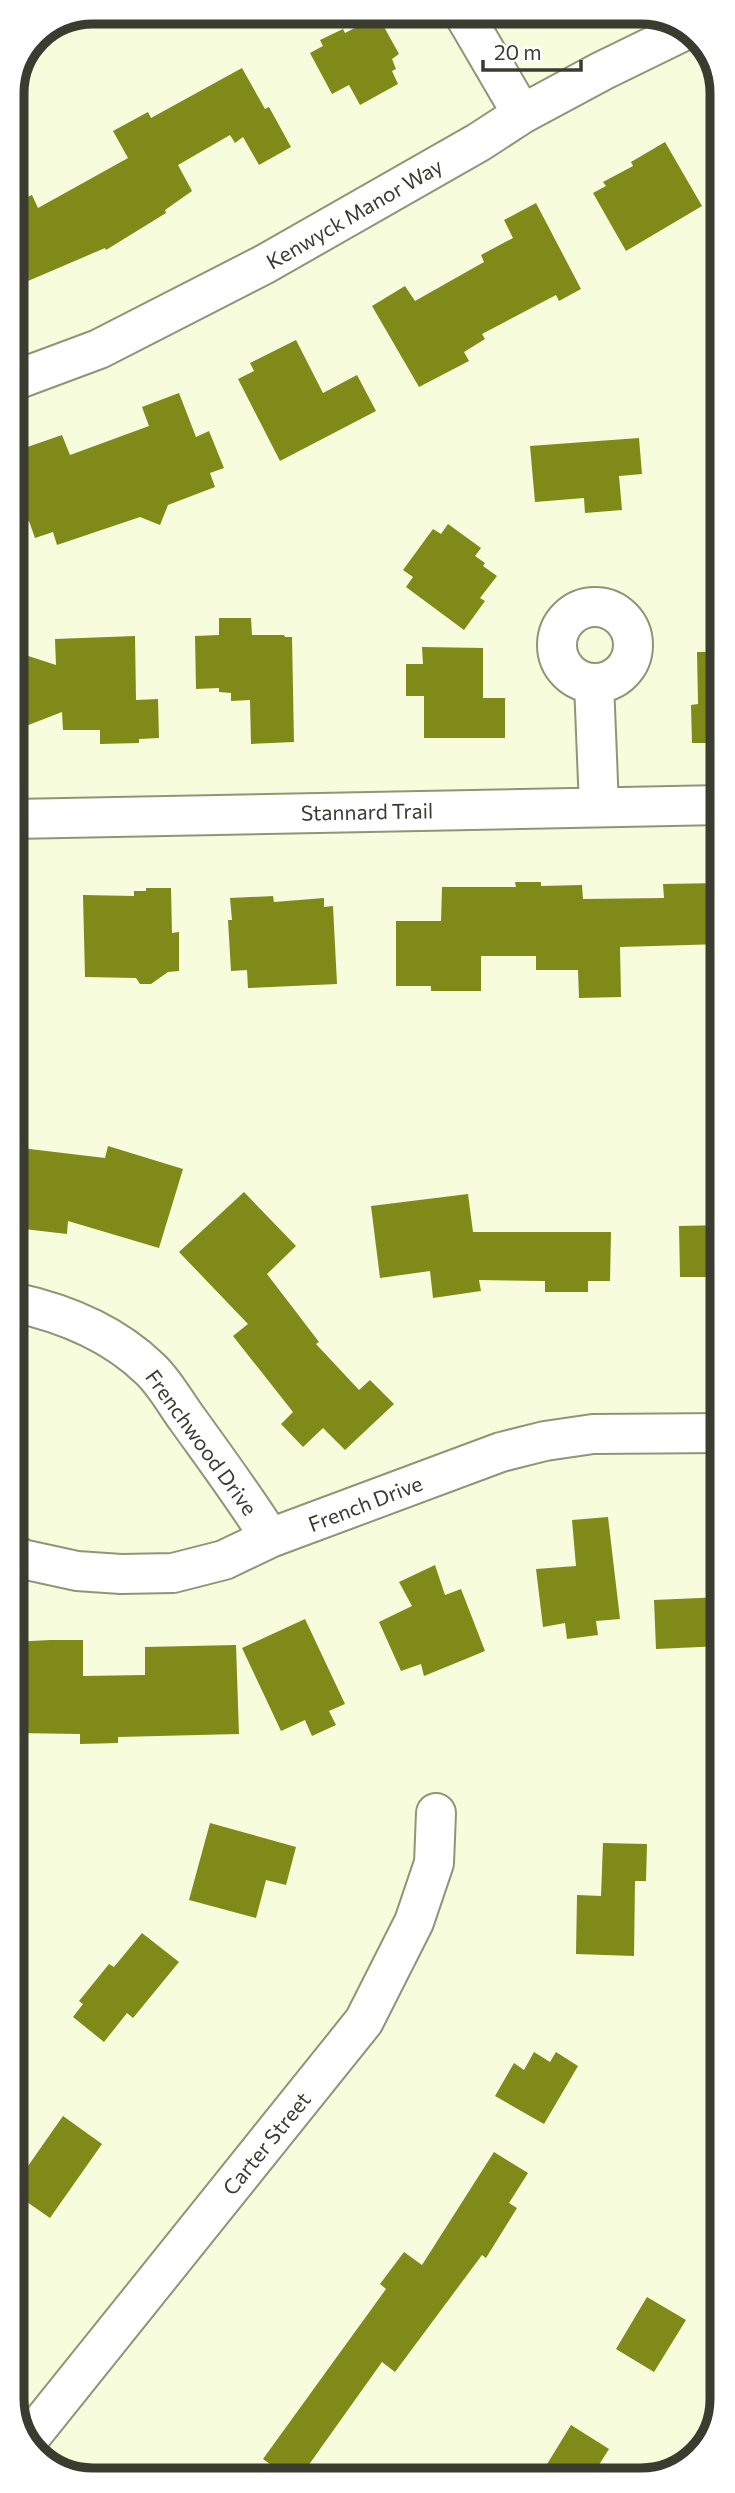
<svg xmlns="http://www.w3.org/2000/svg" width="735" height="2493" font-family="Commissioner,sans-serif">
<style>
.building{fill:#808a18}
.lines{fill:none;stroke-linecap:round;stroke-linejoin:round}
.minor-casing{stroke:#909577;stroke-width:42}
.minor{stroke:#fff;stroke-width:38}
.labels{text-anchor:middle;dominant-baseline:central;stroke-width:7;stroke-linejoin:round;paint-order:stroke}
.street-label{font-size:21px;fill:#3a3c2f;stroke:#fff}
.rim{fill:none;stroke:#3a3c2f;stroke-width:9}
</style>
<rect width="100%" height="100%" fill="#f6fcdc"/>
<path class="building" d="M 378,16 L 399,54 L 392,59 L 396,69 L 392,71 L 398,84 L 360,105 L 349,85 L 332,94 L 310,53 L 323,46 L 320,40 L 343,29 L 345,33 Z
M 242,68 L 265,109 L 269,107 L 291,147 L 259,165 L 243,137 L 235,143 L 230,135 L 178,165 L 192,191 L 165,210 L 166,213 L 106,250 L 105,248 L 28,281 L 25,275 L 13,281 L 12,204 L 32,195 L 38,208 L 128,158 L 113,131 L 148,112 L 151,118 Z
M 665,142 L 702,206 L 626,251 L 593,193 L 606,186 L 603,182 L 633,166 L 631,162 Z
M 536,203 L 581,289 L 559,301 L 556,295 L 482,334 L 485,339 L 464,352 L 469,361 L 419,387 L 372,306 L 405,286 L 415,301 L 484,262 L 481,255 L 513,238 L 504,220 Z
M 296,340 L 323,393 L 357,375 L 376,411 L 280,461 L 238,379 L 254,371 L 250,363 Z
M 179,393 L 196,437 L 209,431 L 224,468 L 210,473 L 215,487 L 168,505 L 160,525 L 140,517 L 57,545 L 53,532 L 35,538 L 29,521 L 13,527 L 13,452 L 62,435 L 70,455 L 149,426 L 142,407 Z
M 639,438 L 642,474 L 619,476 L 622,510 L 585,513 L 584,498 L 535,502 L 530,446 Z
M 448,524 L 481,548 L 475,556 L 485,563 L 483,566 L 497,576 L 480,598 L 485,601 L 464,630 L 406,587 L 413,577 L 403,570 L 433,529 L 441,534 Z
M 219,618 L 251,618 L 252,635 L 284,635 L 285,637 L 292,637 L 294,742 L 251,744 L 250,700 L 231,701 L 231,693 L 219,692 L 219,688 L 196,689 L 195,636 L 219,635 Z
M 135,636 L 136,700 L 158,699 L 159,738 L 139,739 L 139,743 L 100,744 L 100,730 L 63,730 L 62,712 L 13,731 L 13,651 L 56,665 L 55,639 Z
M 422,647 L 483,648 L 483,698 L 505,698 L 505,738 L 424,738 L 424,696 L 406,696 L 406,664 L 423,664 Z
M 697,652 L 722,652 L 722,743 L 692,743 L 691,705 L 698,704 Z
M 515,882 L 541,882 L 541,886 L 582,885 L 583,899 L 664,898 L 663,884 L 722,883 L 722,944 L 620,947 L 621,997 L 579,998 L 578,970 L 536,970 L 536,956 L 481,956 L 481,991 L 431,991 L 431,986 L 396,986 L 396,921 L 441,921 L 442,887 L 516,887 Z
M 146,888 L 171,888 L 172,933 L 179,932 L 179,971 L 168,972 L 151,984 L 140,984 L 136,978 L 85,977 L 83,895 L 134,896 L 134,891 L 146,891 Z
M 273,896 L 274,902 L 324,898 L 324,907 L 333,906 L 337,984 L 248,988 L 247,970 L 231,971 L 228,920 L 232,920 L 230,898 Z
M 108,1146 L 183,1169 L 159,1248 L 68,1221 L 67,1234 L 24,1229 L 26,1213 L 13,1212 L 13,1147 L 105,1158 Z
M 244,1192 L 296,1246 L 267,1274 L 319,1342 L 316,1344 L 359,1390 L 370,1380 L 394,1404 L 345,1450 L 323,1428 L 303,1447 L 281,1424 L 293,1412 L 233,1336 L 248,1324 L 179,1252 Z
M 468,1194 L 473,1232 L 611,1232 L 610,1281 L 588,1281 L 588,1292 L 545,1292 L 545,1281 L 479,1280 L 481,1291 L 433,1298 L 430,1271 L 380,1278 L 371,1206 Z
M 722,1225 L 722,1277 L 680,1277 L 679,1226 Z
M 608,1517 L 620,1619 L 596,1621 L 598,1635 L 567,1639 L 565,1623 L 543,1627 L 536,1569 L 576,1566 L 572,1520 Z
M 435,1565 L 445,1595 L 461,1589 L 485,1651 L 424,1676 L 421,1664 L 401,1671 L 379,1622 L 412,1606 L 399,1582 Z
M 722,1597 L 722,1646 L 656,1649 L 654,1600 Z
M 305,1619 L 345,1704 L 329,1711 L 336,1725 L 312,1736 L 305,1720 L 281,1731 L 242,1648 Z
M 50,1640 L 83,1640 L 83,1676 L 145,1675 L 145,1647 L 236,1645 L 239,1734 L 118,1737 L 118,1743 L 80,1744 L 80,1734 L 13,1733 L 13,1642 Z
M 210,1823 L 296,1847 L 286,1885 L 266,1880 L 256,1918 L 189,1900 Z
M 603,1843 L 647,1844 L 646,1881 L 635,1881 L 634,1956 L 576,1954 L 577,1895 L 601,1896 Z
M 142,1933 L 179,1962 L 133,2018 L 127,2013 L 104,2042 L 73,2017 L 83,2004 L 79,2001 L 109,1964 L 114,1967 Z
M 534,2052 L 550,2062 L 556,2052 L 578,2066 L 544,2124 L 495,2096 L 514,2063 L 524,2070 Z
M 63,2116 L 102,2144 L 50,2218 L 14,2193 L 14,2186 Z
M 494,2152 L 528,2173 L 509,2203 L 517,2208 L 486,2258 L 482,2255 L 395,2372 L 382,2362 L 298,2480 L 292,2480 L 263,2459 L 386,2289 L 380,2284 L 404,2252 L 422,2265 Z
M 647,2297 L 686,2320 L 654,2372 L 616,2349 Z
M 571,2425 L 609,2449 L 590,2479 L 538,2479 Z"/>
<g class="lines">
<defs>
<path id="minor" d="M 463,13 L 522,114
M 13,381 L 99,349 L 265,264 L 479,142 L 522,114 L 602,71 L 688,29
M557 645a38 38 0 1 1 76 0a38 38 0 1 1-76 0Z
M 594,683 L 599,807
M 13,819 L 722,805
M 13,1302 C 64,1313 112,1332 150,1369 C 165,1383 176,1404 188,1420 C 216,1459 245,1498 270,1538
M 13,1553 L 22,1559 L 77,1571 L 121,1574 L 173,1573 L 224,1560 L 270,1538 L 501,1452 L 545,1441 L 593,1434 L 722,1433
M 28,2440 L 364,2021 L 414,1922 L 434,1863 L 436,1813"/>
</defs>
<use href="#minor" class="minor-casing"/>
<use href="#minor" class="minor"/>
</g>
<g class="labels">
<g class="street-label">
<text transform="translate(354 213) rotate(-30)">Kenwyck Manor Way</text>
<text transform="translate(367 811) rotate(-1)">Stannard Trail</text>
<text transform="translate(202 1442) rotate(54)">Frenchwood Drive</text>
<text transform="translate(365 1503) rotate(-21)">French Drive</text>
<text transform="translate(266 2143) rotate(-51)">Carter Street</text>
</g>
</g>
<path d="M0 0H735V2493H0ZM93 24H641A69 69 0 0 1 710 93V2399A69 69 0 0 1 641 2468H93A69 69 0 0 1 24 2399V93A69 69 0 0 1 93 24Z" fill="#fff" fill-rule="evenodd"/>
<path class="rim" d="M93 24H641A69 69 0 0 1 710 93V2399A69 69 0 0 1 641 2468H93A69 69 0 0 1 24 2399V93A69 69 0 0 1 93 24Z"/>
<path d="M483 60v10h98v-10" fill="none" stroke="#3a3c2f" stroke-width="3.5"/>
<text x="494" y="60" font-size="21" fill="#3a3c2f" stroke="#ffffff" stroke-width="5" paint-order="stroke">20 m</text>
</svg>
